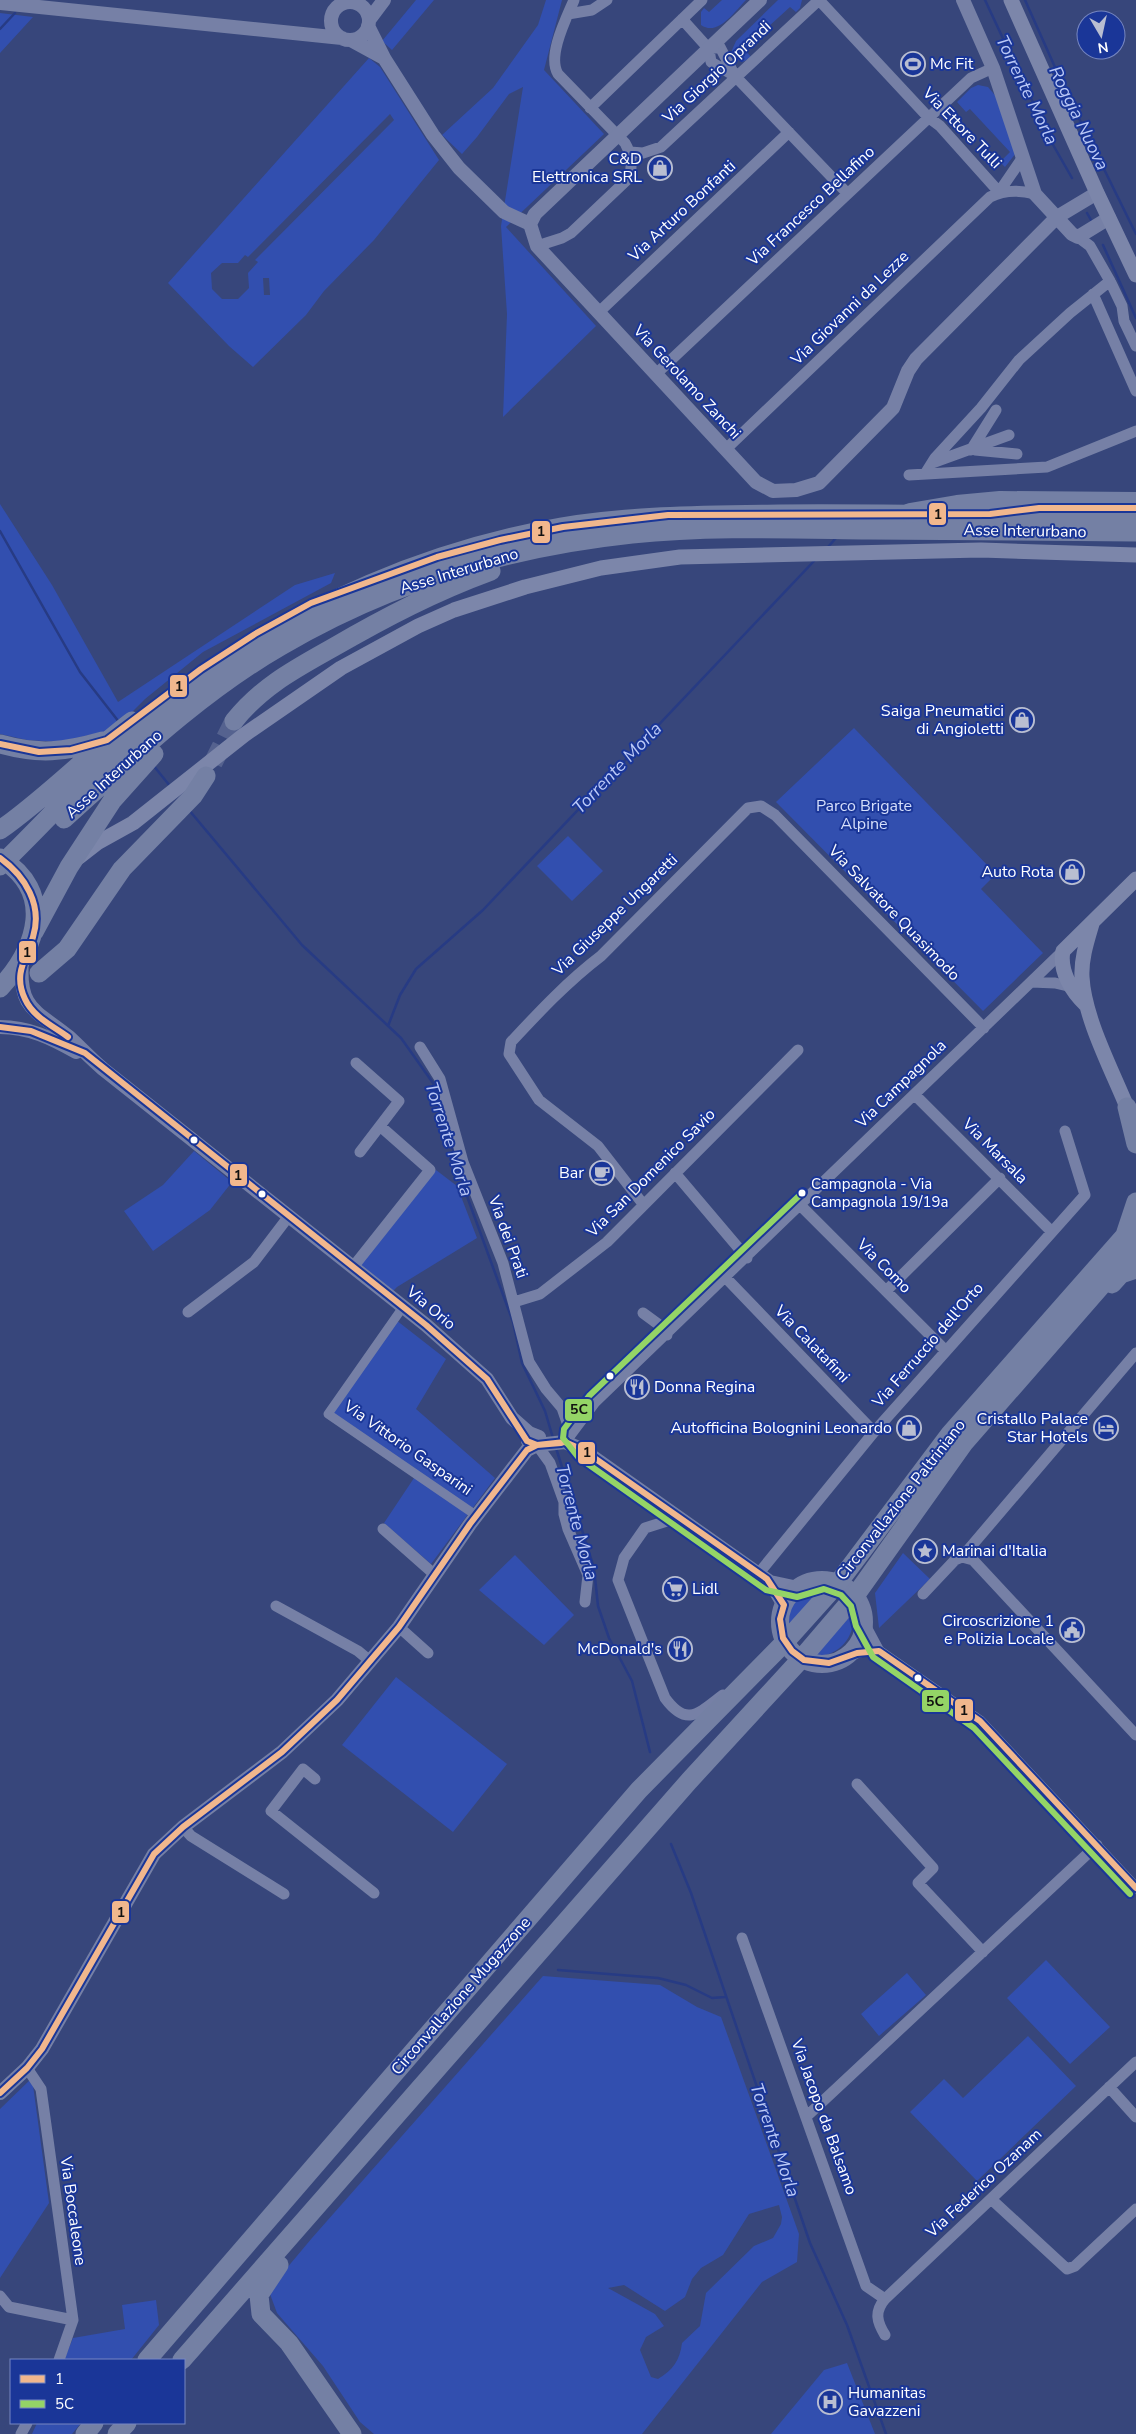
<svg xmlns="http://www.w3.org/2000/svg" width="1136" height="2434" font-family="'Nunito Sans',sans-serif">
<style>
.green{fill:#324faf;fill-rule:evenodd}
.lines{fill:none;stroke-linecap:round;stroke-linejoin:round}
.stream{stroke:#273b84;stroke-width:2.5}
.trunk-tunnel{stroke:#55628f;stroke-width:19;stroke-dasharray:19 9;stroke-linecap:butt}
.pedestrian{stroke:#7680a6;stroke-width:9}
.minor{stroke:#7680a6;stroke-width:11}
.tertiary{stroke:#7680a6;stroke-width:14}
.secondary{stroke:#7c86aa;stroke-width:15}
.primary{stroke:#747fa4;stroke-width:18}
.trunk{stroke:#7480a4;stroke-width:19}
.motorway{stroke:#7480a5;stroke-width:20}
.bus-1-casing{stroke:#1a3698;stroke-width:10}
.bus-2-casing{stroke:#1a3698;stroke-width:10}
.bus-1{stroke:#f1b78d;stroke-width:6}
.bus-2{stroke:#94d466;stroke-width:6}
.bus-dot{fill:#fff;stroke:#1a3698;stroke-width:2}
.labels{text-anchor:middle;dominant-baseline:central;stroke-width:4;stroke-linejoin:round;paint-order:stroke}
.bus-label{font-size:15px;fill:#fff;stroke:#1a3698;text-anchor:start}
.poi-label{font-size:16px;fill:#fff;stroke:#1a3698;text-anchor:end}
.street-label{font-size:16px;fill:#fff;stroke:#1a3698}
.park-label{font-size:16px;fill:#d6dffb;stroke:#1a3698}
.water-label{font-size:18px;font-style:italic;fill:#bbc9f7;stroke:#1a3698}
.line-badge{stroke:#1a3698;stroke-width:2}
.pale-badge-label{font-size:14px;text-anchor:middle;font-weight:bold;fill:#111}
</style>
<rect width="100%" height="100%" fill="#37467b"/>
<path class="green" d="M 416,0 L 434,0 L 392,50 L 382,41 Z
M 546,0 L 562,0 L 544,70 L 604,134 L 506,227 L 596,326 L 503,417 L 507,314 L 501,226 L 523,87 L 509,94 L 477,137 L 462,154 L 442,135 L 493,88 L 538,25 Z
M 722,0 L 746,0 C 735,11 718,37 701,25 L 701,12 L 704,8 L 709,12 Z
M 778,0 L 802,0 L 800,8 L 796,12 L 790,7 L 744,49 L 752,58 L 742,62 L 733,57 L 732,50 L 736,41 Z
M 0,13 L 33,17 L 0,53 Z
M 369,58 L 380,67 L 439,160 L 374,240 L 324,291 L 306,315 L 253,367 L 229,346 L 168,283 ZM 390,114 L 394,120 L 255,260 L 258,262 L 248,273 L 249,288 L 238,299 L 222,299 L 212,289 L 211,273 L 222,263 L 238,263 L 245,255 L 248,257 ZM 263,278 L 269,278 L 270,295 L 264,295 Z
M 978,85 L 988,87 L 999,100 L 1016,153 L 1005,167 L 1000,162 L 1010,152 L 970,109 L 966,112 L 957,102 L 971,88 Z
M 0,504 L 52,585 L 118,702 L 295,585 L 335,573 L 331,583 L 203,652 L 145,699 L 131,713 L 107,731 L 59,742 L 27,740 L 0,734 Z
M 854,728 L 996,874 L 981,889 L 1043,953 L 983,1011 L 776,802 Z
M 568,836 L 603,871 L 572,901 L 537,866 Z
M 194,1151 L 232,1182 L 210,1210 L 153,1251 L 124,1211 L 163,1185 Z
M 436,1170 L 457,1186 L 477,1238 L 397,1287 L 391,1293 L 359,1267 Z
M 396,1320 L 446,1359 L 416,1409 L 495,1478 L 431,1564 L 384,1523 L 418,1472 L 333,1413 Z
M 903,1553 L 930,1579 L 879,1628 L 875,1593 Z
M 515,1555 L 574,1615 L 544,1645 L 479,1590 Z
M 822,1587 L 786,1630 C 781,1608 799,1586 822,1587 Z
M 852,1614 C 857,1637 837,1657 815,1656 Z
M 396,1677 L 507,1764 L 453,1832 L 342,1745 Z
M 1046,1960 L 1110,2027 L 1070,2064 L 1007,1998 Z
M 907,1973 L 926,1995 L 879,2036 L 861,2014 Z
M 543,1976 L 660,1985 L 697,2007 L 721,2017 L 799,2234 L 797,2262 L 762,2282 L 642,2434 L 374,2434 L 360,2422 L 323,2366 L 277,2313 L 270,2294 L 286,2269 L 312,2238 ZM 779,2205 L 782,2217 L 781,2224 L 773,2238 L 754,2246 L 706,2293 L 700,2326 L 682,2343 C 680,2360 673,2370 658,2379 L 651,2377 L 640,2350 L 646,2337 L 664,2326 L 655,2314 L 608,2288 L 624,2285 L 665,2311 L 685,2297 L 692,2279 L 701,2268 L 723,2255 L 749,2214 Z
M 1028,2036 L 1076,2086 L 977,2181 L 910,2112 L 944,2079 L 963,2098 Z
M 32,2078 L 49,2203 L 0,2278 L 0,2109 Z
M 156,2300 L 159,2325 L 131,2360 L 64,2360 L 73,2338 L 125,2329 L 122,2305 Z
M 847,2363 L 875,2434 L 771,2434 L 824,2370 Z
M 37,2423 L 81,2423 L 72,2434 L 32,2434 Z"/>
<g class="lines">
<path class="stream" d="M 985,0 L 1052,143 L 1072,178
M 1025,0 L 1067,94 L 1136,234
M 0,29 L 15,13
M 1087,213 L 1091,220
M 1103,245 L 1136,318
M 0,531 L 80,672 L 119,722
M 828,547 L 836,538
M 153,765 L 170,786
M 189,810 L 302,945 L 401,1038 L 433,1083 L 468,1199 L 513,1322 L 522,1363 L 545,1411 L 553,1438
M 388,1026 L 400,995 L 416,969 L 483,910 L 815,560
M 556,1448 L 594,1568 L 598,1606 L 609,1638 L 632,1681 L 650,1752
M 671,1844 L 691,1893 L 810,2243 L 847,2325 L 886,2434
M 558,1970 L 658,1978 L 686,1985 L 712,1998 L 725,1997"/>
<path class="trunk-tunnel" d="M 213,763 L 234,721"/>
<path class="pedestrian" d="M 403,1307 L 328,1414 L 477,1516"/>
<path class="minor" d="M 819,0 L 928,117 L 940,126 L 999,192
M 568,14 L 592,10 L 607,0
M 682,19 L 709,49 L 711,62 L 735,76 L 847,193
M 709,49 L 720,47 L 735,76
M 590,108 L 702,0
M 630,152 L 643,153 L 661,147 L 819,0
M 999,192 L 1023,157
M 1078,237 L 1090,246 L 1110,281 L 1122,306 L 1124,321 L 1136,346
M 537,246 L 562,238 L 571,233 L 630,177 C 632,164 632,155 625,143 L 558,74 C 547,56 566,19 574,0
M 1093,294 L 1136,391
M 598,313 L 789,132
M 656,374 L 971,78 L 993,68
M 726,449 L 990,197 C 1004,190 1020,190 1035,194
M 971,450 L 996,410
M 975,450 L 1017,454
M 932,463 L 1009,435
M 925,474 L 935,458 L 981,408 L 1019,360 L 1070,313 L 1110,281
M 909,475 L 1047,467 L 1136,431
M 1032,982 L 1055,983 L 1072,987
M 420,1047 L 440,1079 L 463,1162 L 503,1263 L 529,1362 L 546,1389 L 562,1408 L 571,1434
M 356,1063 L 399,1101 L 360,1152
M 915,1095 L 1051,1231
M 675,1173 L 747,1258
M 643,1204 L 598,1146 L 539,1100 L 509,1054 L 511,1042 C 539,1012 568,981 601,956 L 748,808 L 761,806 L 775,815 L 984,1028
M 801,1206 L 945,1350
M 353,1267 L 430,1170 L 380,1126
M 726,1278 L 874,1432
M 886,1291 L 1000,1178
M 514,1302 L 540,1294 L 607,1242 L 798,1050
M 188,1312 L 254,1262 L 289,1216
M 643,1313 L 658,1324 L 667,1335
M 565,1442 L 595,1402 L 1063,951
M 537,1445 L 550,1463 L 564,1502 L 564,1514 L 568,1529 L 588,1575 L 585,1602
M 684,1520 L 667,1521 L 645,1528 L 624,1558 L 618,1580 L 665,1698 C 687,1728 699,1713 723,1695
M 383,1529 L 435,1575
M 962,1557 L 973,1560 L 1136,1735
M 759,1573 L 874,1432 L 1085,1195 L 1065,1131
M 923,1594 L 955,1560 L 962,1557 L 1136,1353
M 276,1606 L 358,1651 L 370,1661
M 864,1623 L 879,1651 L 980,1721 L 1136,1888
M 399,1627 L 428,1653
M 844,1657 L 863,1651 L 879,1651
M 315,1779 L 303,1769 L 271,1811 L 374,1893
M 857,1784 L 933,1868 L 918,1883 L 983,1952
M 183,1827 L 191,1836 L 284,1894
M 742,1938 L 866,2286 L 885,2299
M 27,2068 L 41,2089 L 73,2320 L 59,2360
M 1109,2087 L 1136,2117
M 807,2116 L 1097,1845
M 991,2199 L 1067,2269 L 1075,2266 L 1136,2209
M 0,2296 L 9,2307 L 73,2320
M 885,2335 C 877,2322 874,2312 885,2299 L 1136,2062
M 21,2434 L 27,2423"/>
<path class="tertiary" d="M 760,0 L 535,214 L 530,224 L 537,246 L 756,482 L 773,491 L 796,490 L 819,483 L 893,408 L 908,371 L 916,359 L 1057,217 L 1097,193
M 963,0 L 993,68 L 1035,194 L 1072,234 L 1078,237 L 1109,218
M331 21a19 19 0 1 1 38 0a19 19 0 1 1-38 0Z
M 0,3 L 342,38
M 369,20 L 384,0
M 351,40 L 384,58 L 368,26
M 384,58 L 433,135 L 459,168 L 504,212 L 530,224
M 22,960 C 18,1010 36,1010 69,1037 C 81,1048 91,1059 103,1069 L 426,1325 L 487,1379 L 512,1418 L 529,1433 L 539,1437
M 0,1027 C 29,1027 51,1038 76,1052
M 528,1441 L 537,1445 L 565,1442 L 583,1450 L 770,1582 L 798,1588
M 770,1582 L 784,1605
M 0,2093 L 27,2068 L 42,2049 L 154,1854 L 183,1827 L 282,1752 L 337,1700 L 399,1627 L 470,1524 L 527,1450 L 537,1445"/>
<path class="secondary" d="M 1011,0 L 1097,193 L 1136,275
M 79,857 L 97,843 L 133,823 L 244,735 L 341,668 L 418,626 L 454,610 L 525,587 L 601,568 L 680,557 L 981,550 L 1136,555
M 1092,924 C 1087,941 1081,959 1082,977 C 1084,1017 1111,1068 1127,1107
M 1063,951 L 1136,879
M 1063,951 C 1059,971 1072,992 1086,1005"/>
<path class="primary" d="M780 1622a42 42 0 1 1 84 0a42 42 0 1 1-84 0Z"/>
<path class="trunk" d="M 234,721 C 262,686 295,669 334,647 C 386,617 434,592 491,571
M 0,744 C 39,755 64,752 103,741
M 64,819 C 132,758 201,692 281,646 C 388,583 509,547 632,534 C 710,526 790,529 869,530 C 958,530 1047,531 1136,532
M 0,830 C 47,797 86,756 132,721
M 0,858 C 56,892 37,948 0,988
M 0,866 C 64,804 123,734 196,682 C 305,604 429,550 561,527 C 634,515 706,515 779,514 C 898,513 1017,516 1136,517
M 34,932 L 69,867 L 112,801 L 154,754
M 39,973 L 67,949 L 122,869 L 193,796 L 206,776
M 1127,1107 L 1136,1144
M 1125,1235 L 1136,1202
M 1112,1284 L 1121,1274 L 1136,1269
M 279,2265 L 259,2295 L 261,2314 L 289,2343 L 352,2434
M 147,2360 L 639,1790 L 785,1642 L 838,1583 L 950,1434 L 1136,1223
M 182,2360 L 689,1781 L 802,1658 L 855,1596 L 964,1443 L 1136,1246
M 85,2434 L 94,2423
M 117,2434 L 127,2423"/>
<path class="motorway" d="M 910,513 L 957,505 L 1000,501 L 1136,502"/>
<defs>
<path id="bus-1" d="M 0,744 L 39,752 L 71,750 L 107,740 L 201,669 L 255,634 L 311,603 L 437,557 L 500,540 L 563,527 L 668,515 L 990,514 L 1039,508 L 1136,508
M 0,858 C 25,876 43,905 33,937 C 26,959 13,974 25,999 C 33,1017 53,1026 68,1037
M 0,1027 L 31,1031 L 85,1053 L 426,1325 L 487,1379 L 527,1441 L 537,1445 L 565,1442 L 583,1450 L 767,1579 L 784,1605 L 780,1619 L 783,1638 L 792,1651 L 804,1660 L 829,1663 L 857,1653 L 879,1651 L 980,1721 L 1136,1888
M 0,2093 L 27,2068 L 42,2049 L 154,1854 L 183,1827 L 282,1752 L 337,1700 L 399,1627 L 470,1524 L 527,1450 L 537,1445 L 561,1443"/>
<path id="bus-2" d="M 803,1192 L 589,1396 L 564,1429 L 563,1438 L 578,1457 L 766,1590 L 797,1597 L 824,1589 L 841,1595 L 851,1606 L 856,1626 L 873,1657 L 974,1728 L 1130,1894"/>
</defs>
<use href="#bus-1" class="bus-1-casing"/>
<use href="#bus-2" class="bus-2-casing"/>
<use href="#bus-1" class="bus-1"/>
<use href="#bus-2" class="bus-2"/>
</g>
<defs>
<symbol id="stadium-ring" viewBox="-11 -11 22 22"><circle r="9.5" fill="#1a3698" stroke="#b9bed1" stroke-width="1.5"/><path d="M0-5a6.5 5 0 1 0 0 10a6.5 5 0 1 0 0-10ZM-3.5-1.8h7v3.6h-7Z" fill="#b9bed1"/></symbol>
<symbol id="shop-ring" viewBox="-11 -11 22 22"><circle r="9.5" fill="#1a3698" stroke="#b9bed1" stroke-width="1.5"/><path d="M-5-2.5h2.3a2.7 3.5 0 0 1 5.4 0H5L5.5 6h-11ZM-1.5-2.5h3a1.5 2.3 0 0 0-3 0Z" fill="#b9bed1"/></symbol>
<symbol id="cafe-ring" viewBox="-11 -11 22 22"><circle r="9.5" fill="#1a3698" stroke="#b9bed1" stroke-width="1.5"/><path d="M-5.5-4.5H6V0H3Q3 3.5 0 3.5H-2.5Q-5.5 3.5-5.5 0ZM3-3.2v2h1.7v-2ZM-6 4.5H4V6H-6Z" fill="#b9bed1"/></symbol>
<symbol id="restaurant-ring" viewBox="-11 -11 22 22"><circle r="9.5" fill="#1a3698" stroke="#b9bed1" stroke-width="1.5"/><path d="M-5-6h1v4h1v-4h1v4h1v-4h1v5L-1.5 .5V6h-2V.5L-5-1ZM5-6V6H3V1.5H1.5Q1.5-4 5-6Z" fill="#b9bed1"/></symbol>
<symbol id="hotel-ring" viewBox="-11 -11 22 22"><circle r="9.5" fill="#1a3698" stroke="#b9bed1" stroke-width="1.5"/><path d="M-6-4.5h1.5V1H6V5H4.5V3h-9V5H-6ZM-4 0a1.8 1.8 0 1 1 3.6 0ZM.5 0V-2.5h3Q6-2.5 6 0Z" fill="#b9bed1"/></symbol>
<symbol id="sight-ring" viewBox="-11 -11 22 22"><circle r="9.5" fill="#1a3698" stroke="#b9bed1" stroke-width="1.5"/><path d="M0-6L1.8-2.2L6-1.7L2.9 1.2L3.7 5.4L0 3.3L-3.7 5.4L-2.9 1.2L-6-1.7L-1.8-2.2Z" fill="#b9bed1"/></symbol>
<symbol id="supermarket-ring" viewBox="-11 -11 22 22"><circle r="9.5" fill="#1a3698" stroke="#b9bed1" stroke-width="1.5"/><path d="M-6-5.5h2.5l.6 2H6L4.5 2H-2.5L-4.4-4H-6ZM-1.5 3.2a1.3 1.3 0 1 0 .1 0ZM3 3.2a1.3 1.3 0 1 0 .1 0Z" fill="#b9bed1"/></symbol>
<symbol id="civic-ring" viewBox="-11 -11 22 22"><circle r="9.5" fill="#1a3698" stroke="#b9bed1" stroke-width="1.5"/><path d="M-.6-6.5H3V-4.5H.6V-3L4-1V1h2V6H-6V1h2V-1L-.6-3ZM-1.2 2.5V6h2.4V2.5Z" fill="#b9bed1"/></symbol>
<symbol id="hospital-ring" viewBox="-11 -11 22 22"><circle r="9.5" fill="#1a3698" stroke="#b9bed1" stroke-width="1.5"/><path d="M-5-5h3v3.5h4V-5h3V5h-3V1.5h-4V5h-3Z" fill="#b9bed1"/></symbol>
</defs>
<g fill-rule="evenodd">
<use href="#stadium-ring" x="899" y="50" width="28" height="28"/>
<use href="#shop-ring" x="646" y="154" width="28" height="28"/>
<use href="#shop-ring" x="1008" y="706" width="28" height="28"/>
<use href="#shop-ring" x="1058" y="858" width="28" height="28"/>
<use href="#cafe-ring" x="588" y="1159" width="28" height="28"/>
<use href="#restaurant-ring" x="623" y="1373" width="28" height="28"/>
<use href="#shop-ring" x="895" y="1414" width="28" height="28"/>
<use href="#hotel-ring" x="1092" y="1414" width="28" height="28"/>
<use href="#sight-ring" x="911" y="1537" width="28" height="28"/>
<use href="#supermarket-ring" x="661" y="1575" width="28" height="28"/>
<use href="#civic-ring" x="1058" y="1616" width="28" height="28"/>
<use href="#restaurant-ring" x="666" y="1635" width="28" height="28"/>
<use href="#hospital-ring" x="816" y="2388" width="28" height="28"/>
</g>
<g class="bus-dot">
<circle cx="194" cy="1140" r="4.5"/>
<circle cx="802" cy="1193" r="4.5"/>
<circle cx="262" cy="1194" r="4.5"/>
<circle cx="610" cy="1376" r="4.5"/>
<circle cx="918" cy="1678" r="4.5"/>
</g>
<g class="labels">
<g class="bus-label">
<text x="811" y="1184">Campagnola - Via<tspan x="811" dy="18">Campagnola 19/19a</tspan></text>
</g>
<g class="poi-label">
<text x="930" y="64" text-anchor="start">Mc Fit</text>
<text x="642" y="159">C&amp;D<tspan x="642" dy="18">Elettronica SRL</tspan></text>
<text x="1004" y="711">Saiga Pneumatici<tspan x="1004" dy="18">di Angioletti</tspan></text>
<text x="1054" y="872">Auto Rota</text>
<text x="584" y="1173">Bar</text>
<text x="654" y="1387" text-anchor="start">Donna Regina</text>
<text x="1088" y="1419">Cristallo Palace<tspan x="1088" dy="18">Star Hotels</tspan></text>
<text x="892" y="1428">Autofficina Bolognini Leonardo</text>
<text x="942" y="1551" text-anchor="start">Marinai d'Italia</text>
<text x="692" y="1589" text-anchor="start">Lidl</text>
<text x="1054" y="1621">Circoscrizione 1<tspan x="1054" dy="18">e Polizia Locale</tspan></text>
<text x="662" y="1649">McDonald's</text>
<text x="848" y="2393" text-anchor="start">Humanitas<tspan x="848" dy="18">Gavazzeni</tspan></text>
</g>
<g class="street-label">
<text transform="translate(717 72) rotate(-43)">Via Giorgio Oprandi</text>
<text transform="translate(962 128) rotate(46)">Via Ettore Tulli</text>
<text transform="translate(811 206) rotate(-43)">Via Francesco Bellafino</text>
<text transform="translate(682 211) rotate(-43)">Via Arturo Bonfanti</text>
<text transform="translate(850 308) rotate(-44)">Via Giovanni da Lezze</text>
<text transform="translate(687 382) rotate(47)">Via Gerolamo Zanchi</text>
<text transform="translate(1025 531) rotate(1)">Asse Interurbano</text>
<text transform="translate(459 571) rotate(-17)">Asse Interurbano</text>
<text transform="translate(114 774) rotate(-42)">Asse Interurbano</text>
<text transform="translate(894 913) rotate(46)">Via Salvatore Quasimodo</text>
<text transform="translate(615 915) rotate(-44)">Via Giuseppe Ungaretti</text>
<text transform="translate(901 1084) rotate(-44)">Via Campagnola</text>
<text transform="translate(995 1151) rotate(45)">Via Marsala</text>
<text transform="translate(651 1173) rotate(-45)">Via San Domenico Savio</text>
<text transform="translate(508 1237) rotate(70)">Via dei Prati</text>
<text transform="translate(884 1266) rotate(45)">Via Como</text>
<text transform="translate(431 1308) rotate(40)">Via Orio</text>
<text transform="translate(812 1344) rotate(46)">Via Calatafimi</text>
<text transform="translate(928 1345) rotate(-49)">Via Ferruccio dell'Orto</text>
<text transform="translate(408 1448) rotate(35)">Via Vittorio Gasparini</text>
<text transform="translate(901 1500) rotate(-52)">Circonvallazione Paltriniano</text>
<text transform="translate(461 1996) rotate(-49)">Circonvallazione Mugazzone</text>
<text transform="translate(824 2117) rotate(70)">Via Jacopo da Balsamo</text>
<text transform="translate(984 2183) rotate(-43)">Via Federico Ozanam</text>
<text transform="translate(73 2211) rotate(82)">Via Boccaleone</text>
</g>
<g class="park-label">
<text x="864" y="806">Parco Brigate<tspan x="864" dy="18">Alpine</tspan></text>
</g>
<g class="water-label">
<text transform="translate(1027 90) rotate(64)">Torrente Morla</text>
<text transform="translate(1079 118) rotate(64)">Roggia Nuova</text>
<text transform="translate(617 768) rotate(-46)">Torrente Morla</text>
<text transform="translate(449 1139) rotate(72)">Torrente Morla</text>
<text transform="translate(577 1522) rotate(75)">Torrente Morla</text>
<text transform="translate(775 2140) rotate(71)">Torrente Morla</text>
</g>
</g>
<g class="line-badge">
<rect x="928" y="502" width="19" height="24" rx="5" fill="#f1b78d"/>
<rect x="531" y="520" width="20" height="24" rx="5" fill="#f1b78d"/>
<rect x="169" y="674" width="19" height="24" rx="5" fill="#f1b78d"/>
<rect x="18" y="940" width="19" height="24" rx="5" fill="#f1b78d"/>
<rect x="229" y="1163" width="19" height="24" rx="5" fill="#f1b78d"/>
<rect x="564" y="1398" width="29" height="24" rx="5" fill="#94d466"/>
<rect x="577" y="1441" width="19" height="24" rx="5" fill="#f1b78d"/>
<rect x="921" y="1689" width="29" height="24" rx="5" fill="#94d466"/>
<rect x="954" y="1698" width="20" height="24" rx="5" fill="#f1b78d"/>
<rect x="111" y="1900" width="19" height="24" rx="5" fill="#f1b78d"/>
</g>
<g class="pale-badge-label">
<text x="938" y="519">1</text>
<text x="541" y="536">1</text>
<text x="179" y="691">1</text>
<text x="27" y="957">1</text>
<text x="238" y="1180">1</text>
<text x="579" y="1414">5C</text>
<text x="587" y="1457">1</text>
<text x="935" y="1706">5C</text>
<text x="964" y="1715">1</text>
<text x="121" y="1917">1</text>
</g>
<rect x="10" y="2359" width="175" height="65" fill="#1a3698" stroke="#7686c1"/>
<rect x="20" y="2375" width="25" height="8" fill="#f1b78d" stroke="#7686c1"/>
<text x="55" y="2384" font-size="15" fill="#ffffff">1</text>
<rect x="20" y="2400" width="25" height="8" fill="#94d466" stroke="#7686c1"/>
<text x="55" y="2409" font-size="15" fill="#ffffff">5C</text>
<g transform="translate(1101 35) rotate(171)"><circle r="24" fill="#1a3698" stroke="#7686c1"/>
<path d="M0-4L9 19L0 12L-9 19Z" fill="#b9bed1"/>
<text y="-8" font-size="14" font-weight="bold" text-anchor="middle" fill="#ffffff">N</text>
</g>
</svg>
